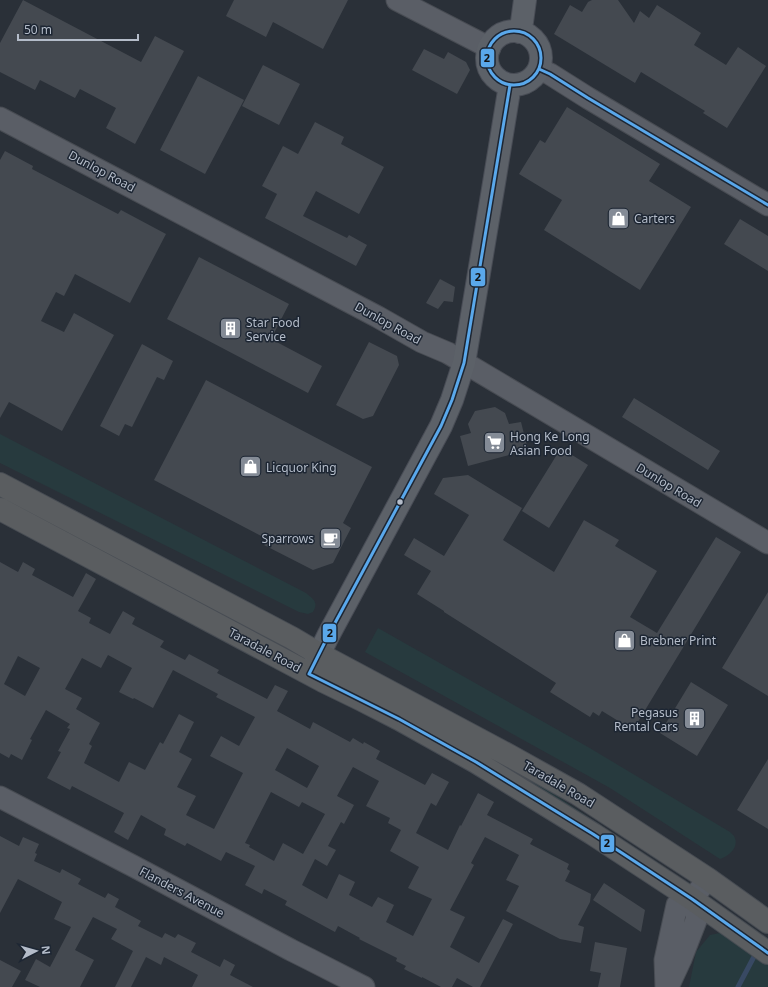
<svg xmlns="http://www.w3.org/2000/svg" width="768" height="987" font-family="'Noto Sans',sans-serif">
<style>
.green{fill:#273a3e}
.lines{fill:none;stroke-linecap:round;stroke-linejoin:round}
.stream{stroke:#384963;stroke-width:5}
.building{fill:#444950;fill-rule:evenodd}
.minor-casing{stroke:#484c53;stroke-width:23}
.major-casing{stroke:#484c55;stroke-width:24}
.highway-casing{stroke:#474c53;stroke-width:24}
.minor{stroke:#5a5e66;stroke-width:21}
.major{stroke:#5c6168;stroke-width:22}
.highway{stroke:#5a5d60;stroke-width:22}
.bus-1-casing{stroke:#1d2633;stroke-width:6}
.bus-1{stroke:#5aa8eb;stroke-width:3}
.bus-dot{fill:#b4bcc9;stroke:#1d2633;stroke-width:1.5}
.labels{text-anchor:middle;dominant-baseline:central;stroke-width:3;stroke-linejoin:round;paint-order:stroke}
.street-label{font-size:12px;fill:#b4bcc9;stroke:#1d2633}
.poi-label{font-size:12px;fill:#b4bcc9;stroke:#1d2633;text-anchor:start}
.line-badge{stroke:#1d2633;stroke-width:1.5}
.pale-badge-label{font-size:11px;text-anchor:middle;font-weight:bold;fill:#111}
</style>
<rect width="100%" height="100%" fill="#2a3038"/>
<path class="green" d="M 0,434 L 306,593 C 313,599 319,602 313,612 L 308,614 L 299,612 L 0,463 Z
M 0,497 L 287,648 L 285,651 L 0,500 Z
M 378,628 L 588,747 L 730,832 C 731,833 733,835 734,836 C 740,847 729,856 720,859 L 610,788 L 365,652 Z
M 351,680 L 543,787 L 681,878 L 680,880 L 541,789 L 349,682 Z
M 725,932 L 768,962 L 768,987 L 689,987 L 696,952 L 710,935 Z"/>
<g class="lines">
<path class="stream" d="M 738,987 L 757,951"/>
</g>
<path class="building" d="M 23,0 L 141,62 L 155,36 L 184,51 L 135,144 L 106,128 L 116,108 L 80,89 L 75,98 L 40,80 L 35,90 L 0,72 L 0,43 Z
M 234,0 L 348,0 L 323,49 L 273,22 L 266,37 L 226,16 Z
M 592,0 L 618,0 L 634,23 L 640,11 L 649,18 L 657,5 L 701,33 L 694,45 L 726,65 L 738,47 L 766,66 L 727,128 L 703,113 L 705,111 L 641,72 L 635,83 L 554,34 L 570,5 L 582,12 L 588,2 Z
M 424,49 L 444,59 L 448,52 L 466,62 L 470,70 L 457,94 L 412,70 Z
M 263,65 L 300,84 L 279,125 L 242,106 Z
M 198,76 L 244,100 L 205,174 L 160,150 Z
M 567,107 L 660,164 L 649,181 L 691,207 L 640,290 L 544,230 L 562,200 L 519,174 L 540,140 L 545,143 Z
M 315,122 L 344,137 L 341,144 L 384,167 L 359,214 L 316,191 L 303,216 L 347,238 L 349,235 L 367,245 L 356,266 L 265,218 L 277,194 L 262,186 L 283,146 L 298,154 Z
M 5,151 L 33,166 L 32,169 L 118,214 L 121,210 L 166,234 L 130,303 L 75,274 L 64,296 L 56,292 L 41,321 L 64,332 L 74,313 L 114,335 L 62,431 L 9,402 L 0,418 L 0,160 Z
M 740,219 L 768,236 L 768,271 L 724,244 Z
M 199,257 L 289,304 L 271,339 L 322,366 L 308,393 L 167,319 Z
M 440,279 L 455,287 L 453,302 L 444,301 L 438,309 L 426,303 Z
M 369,342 L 397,356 L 399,365 L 373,416 L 363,419 L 336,405 Z
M 142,344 L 173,361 L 164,380 L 157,377 L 132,427 L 125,424 L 119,436 L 100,426 Z
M 206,380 L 372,467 L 343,523 L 351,528 L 333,563 L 313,570 L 264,545 L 267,539 L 154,480 Z
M 634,398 L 720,451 L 708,470 L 622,417 Z
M 495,407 L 505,413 L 509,424 L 521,422 L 528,450 L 468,466 L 460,436 L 471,433 L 468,424 L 475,411 Z
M 561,448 L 588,465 L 549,528 L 522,511 Z
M 468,475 L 522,508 L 503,540 L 554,572 L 584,520 L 619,540 L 615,546 L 657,571 L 630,617 L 657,633 L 716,537 L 741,552 L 633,730 L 602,711 L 599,716 L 593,712 L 590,717 L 550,692 L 556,683 L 444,612 L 444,611 L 417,594 L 431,571 L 404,555 L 414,538 L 444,556 L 469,515 L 434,494 L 443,478 Z
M 0,562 L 18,572 L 23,562 L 35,569 L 32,575 L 73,597 L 86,573 L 96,579 L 78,611 L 91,618 L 89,623 L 110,634 L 123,611 L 135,618 L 132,624 L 164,641 L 160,647 L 185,660 L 189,654 L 219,670 L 217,673 L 267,699 L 275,685 L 288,691 L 277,711 L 310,729 L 313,722 L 350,742 L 353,738 L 363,744 L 364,742 L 380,751 L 376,759 L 425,785 L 432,773 L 449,782 L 436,806 L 431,803 L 416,833 L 448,850 L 460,825 L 461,826 L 478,793 L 494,802 L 487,815 L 533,839 L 530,844 L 569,864 L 567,869 L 570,871 L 565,881 L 591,894 L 590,902 L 578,925 L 584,927 L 581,943 L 560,939 L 506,911 L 519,886 L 506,880 L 519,855 L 485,837 L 471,863 L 474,865 L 450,910 L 465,917 L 450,947 L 479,963 L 503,919 L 513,924 L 480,987 L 473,987 L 457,978 L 452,987 L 441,987 L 422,977 L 422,978 L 404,969 L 406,966 L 396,961 L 397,958 L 359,939 L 360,938 L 338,926 L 335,932 L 285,905 L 287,901 L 264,889 L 262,894 L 245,885 L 255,866 L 226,852 L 221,861 L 187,843 L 185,846 L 164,835 L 166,829 L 141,815 L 128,840 L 114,832 L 124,813 L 72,786 L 70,790 L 47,778 L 61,752 L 58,751 L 70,729 L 67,728 L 70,724 L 46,710 L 30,739 L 32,740 L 22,760 L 11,754 L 9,758 L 0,753 ZM 108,655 L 132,668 L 119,692 L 133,699 L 134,698 L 153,708 L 173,670 L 218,694 L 216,697 L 255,717 L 239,746 L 221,736 L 210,756 L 243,773 L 214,829 L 186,815 L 196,796 L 177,787 L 192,759 L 179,752 L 194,722 L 179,714 L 163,744 L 160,742 L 145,770 L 129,762 L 119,782 L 84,763 L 92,746 L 89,744 L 100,723 L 76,709 L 82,698 L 65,689 L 82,658 L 101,668 ZM 18,656 L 40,668 L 25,696 L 4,684 ZM 287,748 L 319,766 L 307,788 L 275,770 ZM 353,767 L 379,781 L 366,806 L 390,818 L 388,823 L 401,830 L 390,851 L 419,867 L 408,888 L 432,899 L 413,936 L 386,922 L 394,905 L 378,897 L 372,907 L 349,895 L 355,882 L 339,874 L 327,899 L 302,885 L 315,859 L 327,866 L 336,850 L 328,846 L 341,822 L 344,824 L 354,805 L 337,796 ZM 271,792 L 299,807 L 302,802 L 325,814 L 303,854 L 283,843 L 274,861 L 249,847 L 250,845 L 245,843 Z
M 768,592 L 768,696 L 722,668 Z
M 691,682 L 728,705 L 697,756 L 660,733 Z
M 768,759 L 768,829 L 737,810 Z
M 0,836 L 19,846 L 23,837 L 39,844 L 35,853 L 37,854 L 34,861 L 60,873 L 62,869 L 81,879 L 78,884 L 105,898 L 108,893 L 119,899 L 115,907 L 141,921 L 138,926 L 162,938 L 165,933 L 175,938 L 178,934 L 196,943 L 191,952 L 220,967 L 224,959 L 235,965 L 230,975 L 253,987 L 192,987 L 198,975 L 164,957 L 161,965 L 146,957 L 131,987 L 115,987 L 133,951 L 111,939 L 117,929 L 93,917 L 75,950 L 94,960 L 80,987 L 40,987 L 25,980 L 36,959 L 50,967 L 71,927 L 54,919 L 62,902 L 18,879 L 0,913 Z
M 604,883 L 645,910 L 641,932 L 593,900 Z
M 595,942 L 627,948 L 620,987 L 598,987 L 601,973 L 590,971 Z
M 0,960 L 21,971 L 12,987 L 0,987 Z"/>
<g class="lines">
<defs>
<path id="minor" d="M 397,0 L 490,48
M 539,69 L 550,74 L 588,98 L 768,205
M 0,118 L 378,317 L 422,342 L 448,353 L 768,543
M 0,797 L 135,867 L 291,950 L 311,960 L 364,987
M 666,987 L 665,960 L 677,905 L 692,899 L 708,879
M 668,987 L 681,959 L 697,918 L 692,899"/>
<path id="major" d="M487 58a27 27 0 1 1 54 0a27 27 0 1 1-54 0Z
M 519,32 L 522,22 L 525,0
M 311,671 L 328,636 L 441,426 L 452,400 L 464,363 L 495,177 L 510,85"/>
<path id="highway" d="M 0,484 L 292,638 L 319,654 L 510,756 L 578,794 L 708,879 L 768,922
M 0,509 L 323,681 L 360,699 L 399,719 L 476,762 L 593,834 L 692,899 L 768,953"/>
</defs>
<use href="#minor" class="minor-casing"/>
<use href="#major" class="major-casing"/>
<use href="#highway" class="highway-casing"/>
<use href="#minor" class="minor"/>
<use href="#major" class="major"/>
<use href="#highway" class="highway"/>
<defs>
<path id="bus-1" d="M487 58a27 27 0 1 1 54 0a27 27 0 1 1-54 0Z
M 539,69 L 550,74 L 588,98 L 768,205
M 510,85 L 464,363 L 452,400 L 441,426 L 328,636 L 309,674 L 399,719 L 476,762 L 593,834 L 692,899 L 768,953"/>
</defs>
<use href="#bus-1" class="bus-1-casing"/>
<use href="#bus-1" class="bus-1"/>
</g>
<defs>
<symbol id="shop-square" viewBox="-11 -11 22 22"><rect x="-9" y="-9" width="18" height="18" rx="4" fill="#848b96" stroke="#1d2633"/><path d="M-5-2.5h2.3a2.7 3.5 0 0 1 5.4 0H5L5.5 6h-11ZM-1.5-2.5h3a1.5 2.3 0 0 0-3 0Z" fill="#fff"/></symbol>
<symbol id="building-square" viewBox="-11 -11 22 22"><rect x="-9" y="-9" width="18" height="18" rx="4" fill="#848b96" stroke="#1d2633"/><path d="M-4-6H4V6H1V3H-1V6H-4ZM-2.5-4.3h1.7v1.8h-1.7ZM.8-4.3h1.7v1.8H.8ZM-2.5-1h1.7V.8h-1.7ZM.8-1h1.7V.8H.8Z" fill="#fff"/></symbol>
<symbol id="supermarket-square" viewBox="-11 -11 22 22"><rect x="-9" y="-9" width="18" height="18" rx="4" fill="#848b96" stroke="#1d2633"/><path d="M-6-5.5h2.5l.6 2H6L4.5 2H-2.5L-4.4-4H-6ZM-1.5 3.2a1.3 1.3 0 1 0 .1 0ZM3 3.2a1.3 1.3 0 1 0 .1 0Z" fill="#fff"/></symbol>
<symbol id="cafe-square" viewBox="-11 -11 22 22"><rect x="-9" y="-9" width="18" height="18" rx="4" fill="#848b96" stroke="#1d2633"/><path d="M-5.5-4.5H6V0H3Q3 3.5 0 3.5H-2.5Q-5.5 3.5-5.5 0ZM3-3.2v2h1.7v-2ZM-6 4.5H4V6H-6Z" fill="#fff"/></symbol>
</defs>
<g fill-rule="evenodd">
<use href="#shop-square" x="606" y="206" width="25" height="25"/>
<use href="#building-square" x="218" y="316" width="25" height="25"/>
<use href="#supermarket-square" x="482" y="430" width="25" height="25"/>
<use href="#shop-square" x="238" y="454" width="25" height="25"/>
<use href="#cafe-square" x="318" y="526" width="25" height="25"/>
<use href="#shop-square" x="612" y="628" width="25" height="25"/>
<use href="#building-square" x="682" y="706" width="25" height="25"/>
</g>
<circle class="bus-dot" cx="400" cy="502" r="3.5"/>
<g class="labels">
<g class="street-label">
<text transform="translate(102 171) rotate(28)">Dunlop Road</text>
<text transform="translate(388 323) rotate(29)">Dunlop Road</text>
<text transform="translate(669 485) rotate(31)">Dunlop Road</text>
<text transform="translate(265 650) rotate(28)">Taradale Road</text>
<text transform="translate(559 784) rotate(30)">Taradale Road</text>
<text transform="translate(182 892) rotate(28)">Flanders Avenue</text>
</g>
<g class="poi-label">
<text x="634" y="218">Carters</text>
<text x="246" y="322">Star Food<tspan x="246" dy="14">Service</tspan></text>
<text x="510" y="436">Hong Ke Long<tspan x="510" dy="14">Asian Food</tspan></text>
<text x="266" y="467">Licquor King</text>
<text x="314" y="538" text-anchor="end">Sparrows</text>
<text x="640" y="640">Brebner Print</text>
<text x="678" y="712" text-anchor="end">Pegasus<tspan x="678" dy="14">Rental Cars</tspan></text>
</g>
</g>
<g class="line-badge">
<rect x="480" y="48" width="15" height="20" rx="4" fill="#5aa8eb"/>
<rect x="470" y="267" width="16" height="20" rx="4" fill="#5aa8eb"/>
<rect x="322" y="623" width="15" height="20" rx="4" fill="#5aa8eb"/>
<rect x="600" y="834" width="15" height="19" rx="4" fill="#5aa8eb"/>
</g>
<g class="pale-badge-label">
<text x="487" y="62">2</text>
<text x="478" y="281">2</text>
<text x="330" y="637">2</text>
<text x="607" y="847">2</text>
</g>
<g transform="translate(36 951) rotate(84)" stroke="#1d2633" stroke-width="3" paint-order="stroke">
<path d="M0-3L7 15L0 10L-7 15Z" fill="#b4bcc9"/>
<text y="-6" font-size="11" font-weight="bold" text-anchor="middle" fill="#b4bcc9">N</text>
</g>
<path d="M18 34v6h120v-6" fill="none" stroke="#b4bcc9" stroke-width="2"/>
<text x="24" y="34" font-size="12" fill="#b4bcc9" stroke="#1d2633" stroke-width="3" paint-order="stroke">50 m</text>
</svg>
